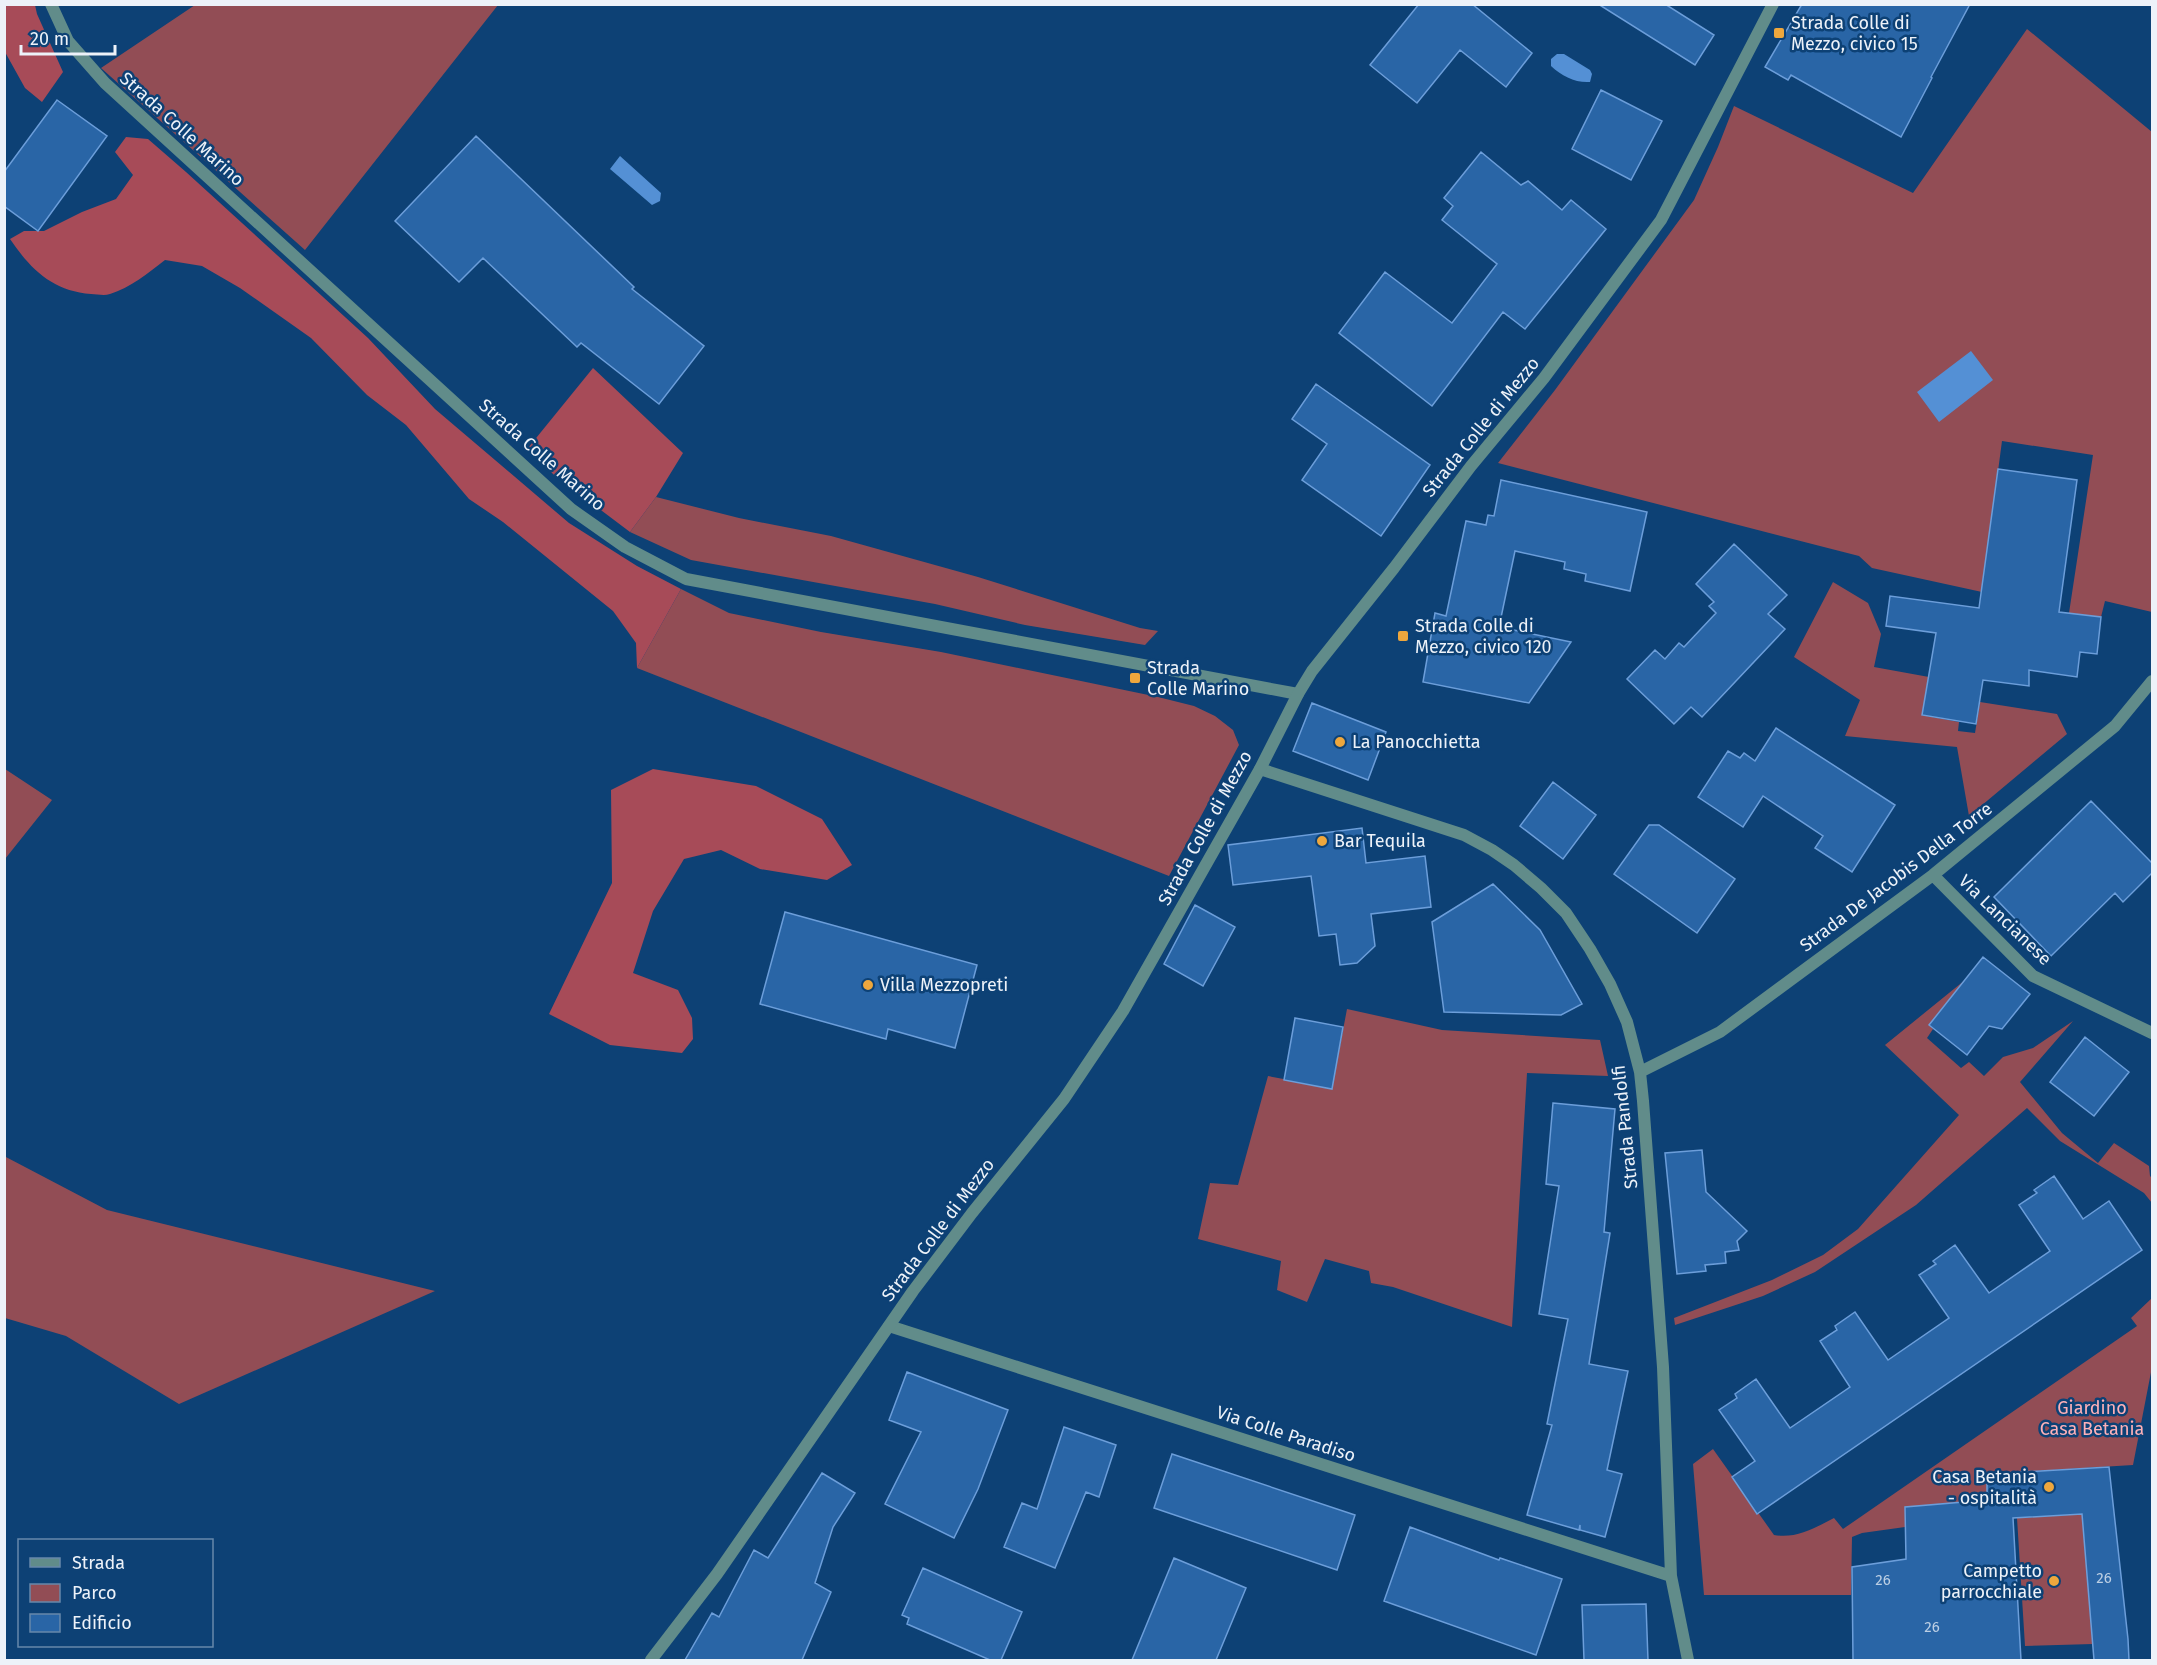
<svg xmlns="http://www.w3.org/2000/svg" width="2157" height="1665" font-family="'Fira Sans',sans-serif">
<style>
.green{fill:#924d55}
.forest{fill:#a74b58}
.water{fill:#5490d5}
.building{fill:#2965a6;stroke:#6c9eda;stroke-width:1.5}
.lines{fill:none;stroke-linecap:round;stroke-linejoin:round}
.minor{stroke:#618c8a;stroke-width:12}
.tertiary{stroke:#618c8a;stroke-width:12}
.poi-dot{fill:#eea73d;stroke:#0d4175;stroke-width:2}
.labels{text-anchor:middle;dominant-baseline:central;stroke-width:5;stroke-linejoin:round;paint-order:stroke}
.number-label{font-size:15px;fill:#bccfe4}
.poi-label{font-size:18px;fill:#edf2f9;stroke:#0d4175;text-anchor:start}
.street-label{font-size:18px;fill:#edf2f9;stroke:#0d4175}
.park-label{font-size:18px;fill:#feb1b8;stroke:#0d4175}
</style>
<rect width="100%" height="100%" fill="#0d4175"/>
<path class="green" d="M 195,5 L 195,4 L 498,5 L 305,250 L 101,68 Z
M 2027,29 L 2152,132 L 2152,612 L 2105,601 L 2101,617 L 2069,613 L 2093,455 L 2002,441 L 1982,592 L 1872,568 L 1859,556 L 1498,463 L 1555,390 L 1694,200 L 1718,147 L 1734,106 L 1913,193 Z
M 656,497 L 739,518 L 831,536 L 978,577 L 1140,628 L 1158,631 L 1145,645 L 1025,625 L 935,604 L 691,560 L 630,532 Z
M 1833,582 L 1868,603 L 1881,634 L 1874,667 L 1929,677 L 1922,715 L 1959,722 L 1958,731 L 1975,733 L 1980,702 L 2057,714 L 2067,734 L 1969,816 L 1957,747 L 1845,736 L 1860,700 L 1794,657 Z
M 681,589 L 729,613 L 821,632 L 941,652 L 1158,697 L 1194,706 L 1215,716 L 1233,730 L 1239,745 L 1169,876 L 637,668 Z
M 5,769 L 52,800 L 5,859 Z
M 1965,980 L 1929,1025 L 1933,1029 L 1927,1038 L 1961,1068 L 1969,1062 L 1984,1076 L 2003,1057 L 2033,1048 L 2073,1021 L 2020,1082 L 2062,1133 L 2098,1163 L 2114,1143 L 2149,1166 L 2150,1176 L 2152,1178 L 2152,1203 L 2144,1193 L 2060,1141 L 2027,1108 L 1916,1205 L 1815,1272 L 1763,1296 L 1675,1325 L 1674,1318 L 1772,1280 L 1823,1255 L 1858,1229 L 1959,1115 L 1885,1045 Z
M 1347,1009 L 1442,1030 L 1600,1040 L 1608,1076 L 1527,1073 L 1512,1327 L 1393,1287 L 1371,1283 L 1369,1271 L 1325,1259 L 1307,1302 L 1277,1290 L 1281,1261 L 1198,1239 L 1210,1183 L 1238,1185 L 1268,1076 L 1332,1088 Z
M 4,1156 L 107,1210 L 435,1291 L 179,1404 L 66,1336 L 5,1318 Z
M 2152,1298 L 2152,1367 L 2133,1465 L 1987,1474 L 1987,1500 L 1905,1507 L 1905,1527 L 1862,1533 L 1852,1537 L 1851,1595 L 1704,1595 L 1693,1464 L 1713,1449 L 1774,1535 C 1796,1539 1815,1528 1834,1518 L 1843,1529 L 2137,1326 L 2131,1318 Z
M 2082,1514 L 2093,1644 L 2025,1646 L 2017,1518 Z"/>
<path class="forest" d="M 4,5 L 35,5 L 37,14 L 63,72 L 42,102 L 25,88 L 5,52 Z
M 126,137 L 148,139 L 186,172 L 368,338 L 435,409 L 569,523 L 637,566 L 681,589 L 637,668 L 636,643 L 613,611 L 503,522 L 469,499 L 406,425 L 367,395 L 311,338 L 240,288 L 202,266 L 165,260 C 148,273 130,288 110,294 C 104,296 97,294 91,294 C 53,291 31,270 10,239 L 24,231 L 44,231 L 82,212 L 116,199 L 133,175 L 115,152 Z
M 593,368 L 683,453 L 656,497 L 630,532 L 553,474 L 528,448 Z
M 653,769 L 756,786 L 822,819 L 852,865 L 827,880 L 760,869 L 721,850 L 684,859 L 653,911 L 633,973 L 678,990 L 692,1018 L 693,1039 L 682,1053 L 610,1045 L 549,1014 L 612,883 L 611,790 Z"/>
<path class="water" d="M 1557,54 L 1564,54 L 1590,70 L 1592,74 L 1590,82 C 1575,83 1562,76 1551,66 L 1551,59 Z
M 620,156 L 661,193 L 660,201 L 652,205 L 610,169 Z
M 1971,351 L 1993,380 L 1939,422 L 1917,392 Z"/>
<path class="building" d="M 1419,4 L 1472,4 L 1532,53 L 1506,87 L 1460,50 L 1417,103 L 1370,65 Z
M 1598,4 L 1665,4 L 1714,35 L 1695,65 Z
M 1802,4 L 1970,4 L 1931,77 L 1932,78 L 1901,137 L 1791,75 L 1788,80 L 1765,67 Z
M 1601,90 L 1662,121 L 1631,180 L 1572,149 Z
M 57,100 L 107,136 L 38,231 L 4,206 L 4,172 Z
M 476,136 L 634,287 L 632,289 L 704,346 L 659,404 L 581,343 L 577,347 L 483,258 L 459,282 L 395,221 Z
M 1481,152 L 1521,185 L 1528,181 L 1562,210 L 1571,200 L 1606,229 L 1525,329 L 1503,312 L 1432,406 L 1339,333 L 1385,272 L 1452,323 L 1497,264 L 1442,220 L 1453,206 L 1444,198 Z
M 1316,384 L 1430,465 L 1381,536 L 1302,480 L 1327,444 L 1292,419 Z
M 1998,469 L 2077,480 L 2059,612 L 2101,617 L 2097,654 L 2080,652 L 2077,677 L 2029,670 L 2029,686 L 1983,680 L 1976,724 L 1922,715 L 1936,633 L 1886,626 L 1890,596 L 1979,608 Z
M 1501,480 L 1647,512 L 1630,591 L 1585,581 L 1586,574 L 1564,569 L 1565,562 L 1515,551 L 1499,627 L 1571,642 L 1529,703 L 1423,682 L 1435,613 L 1446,616 L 1466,521 L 1486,525 L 1488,515 L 1494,516 Z
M 1734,544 L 1787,595 L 1768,614 L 1785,629 L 1702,717 L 1691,707 L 1674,724 L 1627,679 L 1655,650 L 1665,659 L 1679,643 L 1684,647 L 1716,613 L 1709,606 L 1714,602 L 1696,584 Z
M 1312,703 L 1386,732 L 1368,780 L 1293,751 Z
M 1776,728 L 1895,805 L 1852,872 L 1815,848 L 1823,836 L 1763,796 L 1743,827 L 1698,797 L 1728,751 L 1740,758 L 1744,753 L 1755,761 Z
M 1553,782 L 1596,815 L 1563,859 L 1520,826 Z
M 2091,801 L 2152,863 L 2152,873 L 2123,902 L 2115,893 L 2051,956 L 1994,897 Z
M 1649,825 L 1659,825 L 1735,879 L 1697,933 L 1614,874 Z
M 1362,828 L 1366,863 L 1425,856 L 1431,907 L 1371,914 L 1375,946 L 1357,963 L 1340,965 L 1336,934 L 1319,936 L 1311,876 L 1233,885 L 1228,845 Z
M 1493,884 L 1540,930 L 1582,1004 L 1561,1015 L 1444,1012 L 1432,922 Z
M 1195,905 L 1235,927 L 1203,986 L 1164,964 Z
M 785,912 L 977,965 L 955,1048 L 888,1029 L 886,1039 L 760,1004 Z
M 1983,957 L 2030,994 L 2002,1029 L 1989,1026 L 1967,1055 L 1929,1025 Z
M 1295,1018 L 1343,1027 L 1332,1089 L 1284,1080 Z
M 2085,1037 L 2129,1072 L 2094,1116 L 2050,1082 Z
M 1553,1103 L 1615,1109 L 1604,1232 L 1610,1233 L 1589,1364 L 1628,1371 L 1607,1470 L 1622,1474 L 1605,1537 L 1580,1530 L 1580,1525 L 1579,1530 L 1527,1515 L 1552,1425 L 1547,1424 L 1568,1319 L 1539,1314 L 1559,1186 L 1546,1184 Z
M 1702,1150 L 1706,1192 L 1747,1231 L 1737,1241 L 1739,1250 L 1725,1252 L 1726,1263 L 1705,1265 L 1706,1271 L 1677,1274 L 1665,1153 Z
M 2054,1176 L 2083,1219 L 2109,1201 L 2142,1250 L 1757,1514 L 1732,1477 L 1755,1461 L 1719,1410 L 1737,1398 L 1735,1394 L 1756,1379 L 1790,1428 L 1850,1387 L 1820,1341 L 1837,1330 L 1835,1326 L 1855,1312 L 1888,1360 L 1949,1318 L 1919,1275 L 1936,1264 L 1933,1261 L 1955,1245 L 1989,1293 L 2050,1251 L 2019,1205 L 2037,1193 L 2034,1190 Z
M 907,1372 L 1008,1410 L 978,1489 L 954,1538 L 885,1504 L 921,1432 L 889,1420 Z
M 1064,1427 L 1116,1445 L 1099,1497 L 1086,1492 L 1055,1568 L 1004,1547 L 1022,1503 L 1037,1509 Z
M 1172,1454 L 1355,1515 L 1337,1570 L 1154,1508 Z
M 2109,1467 L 2128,1639 L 2129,1660 L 2094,1660 L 2082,1514 L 2013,1518 L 2021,1660 L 1853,1660 L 1852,1567 L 1906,1559 L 1905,1507 L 1987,1500 L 1987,1474 Z
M 822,1473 L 855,1493 L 833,1527 L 815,1583 L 831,1592 L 802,1660 L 685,1660 L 712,1613 L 719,1617 L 754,1550 L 768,1558 Z
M 1410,1527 L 1499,1560 L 1500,1558 L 1562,1579 L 1536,1655 L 1384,1601 Z
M 1174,1558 L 1246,1588 L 1216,1660 L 1132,1660 Z
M 923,1568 L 1022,1612 L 1001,1660 L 990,1660 L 907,1624 L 909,1618 L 902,1615 Z
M 1646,1604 L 1648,1660 L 1584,1660 L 1582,1605 Z"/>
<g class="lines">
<path class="minor" d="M 51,4 L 68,41 L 105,83 L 571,509 L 625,547 L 686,579 L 1298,694
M 1260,769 L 1464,835 L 1492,850 L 1514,865 L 1541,888 L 1566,913 L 1590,949 L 1610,984 L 1627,1022 L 1640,1072 L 1643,1101 L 1663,1367 L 1671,1576 L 1688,1660
M 1933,875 L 2033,976 L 2152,1033
M 1640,1072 L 1720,1032 L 1933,875 L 2115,726 L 2152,681
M 889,1326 L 1671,1576"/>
<path class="tertiary" d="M 651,1660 L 717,1574 L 913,1291 L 972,1213 L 1064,1099 L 1123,1011 L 1260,769 L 1298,694 L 1312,671 L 1394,568 L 1471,466 L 1544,378 L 1661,220 L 1773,4"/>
</g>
<g class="poi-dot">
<rect x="1773" y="27" width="12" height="12" rx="3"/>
<rect x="1397" y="630" width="12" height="12" rx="3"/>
<rect x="1129" y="672" width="12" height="12" rx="3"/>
<circle cx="1340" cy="742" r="6"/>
<circle cx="1322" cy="841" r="6"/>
<circle cx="868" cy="985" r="6"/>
<circle cx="2049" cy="1487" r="6"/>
<circle cx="2054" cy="1581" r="6"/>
</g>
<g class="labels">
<g class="number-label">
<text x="2104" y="1578">26</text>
<text x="1883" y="1580">26</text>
<text x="1932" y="1627">26</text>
</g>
<g class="poi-label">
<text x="1791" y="23">Strada Colle di<tspan x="1791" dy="21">Mezzo, civico 15</tspan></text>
<text x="1415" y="626">Strada Colle di<tspan x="1415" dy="21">Mezzo, civico 120</tspan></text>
<text x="1147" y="668">Strada<tspan x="1147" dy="21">Colle Marino</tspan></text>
<text x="1352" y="742">La Panocchietta</text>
<text x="1334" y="841">Bar Tequila</text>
<text x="880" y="985">Villa Mezzopreti</text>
<text x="2037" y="1477" text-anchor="end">Casa Betania<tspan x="2037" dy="21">- ospitalità</tspan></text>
<text x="2042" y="1571" text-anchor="end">Campetto<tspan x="2042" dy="21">parrocchiale</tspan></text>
</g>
<g class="street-label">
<text transform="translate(182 129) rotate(42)">Strada Colle Marino</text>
<text transform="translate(1481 427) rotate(-51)">Strada Colle di Mezzo</text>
<text transform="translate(542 455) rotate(41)">Strada Colle Marino</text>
<text transform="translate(1205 828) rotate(-61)">Strada Colle di Mezzo</text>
<text transform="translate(1896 877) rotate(-37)">Strada De Jacobis Della Torre</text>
<text transform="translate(2005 920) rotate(44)">Via Lancianese</text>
<text transform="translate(1625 1127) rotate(-96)">Strada Pandolfi</text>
<text transform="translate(938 1230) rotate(-53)">Strada Colle di Mezzo</text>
<text transform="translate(1286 1434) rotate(18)">Via Colle Paradiso</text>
</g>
<g class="park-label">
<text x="2092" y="1408">Giardino<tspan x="2092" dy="21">Casa Betania</tspan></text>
</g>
</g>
<rect width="2157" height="1665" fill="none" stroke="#edf2f9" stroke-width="12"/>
<rect x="18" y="1539" width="195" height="108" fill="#0d4175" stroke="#6788aa" stroke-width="1.5"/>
<rect x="30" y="1558" width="30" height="9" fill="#618c8a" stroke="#6788aa" stroke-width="1.5"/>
<text x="72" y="1569" font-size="18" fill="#edf2f9">Strada</text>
<rect x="30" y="1584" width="30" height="18" fill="#924d55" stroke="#6788aa" stroke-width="1.5"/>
<text x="72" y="1599" font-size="18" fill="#edf2f9">Parco</text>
<rect x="30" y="1614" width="30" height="18" fill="#2965a6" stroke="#6788aa" stroke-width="1.5"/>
<text x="72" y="1629" font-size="18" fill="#edf2f9">Edificio</text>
<path d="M21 45v9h94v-9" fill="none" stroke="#edf2f9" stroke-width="3"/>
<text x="30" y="45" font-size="18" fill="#edf2f9" stroke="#0d4175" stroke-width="4.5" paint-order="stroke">20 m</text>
</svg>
